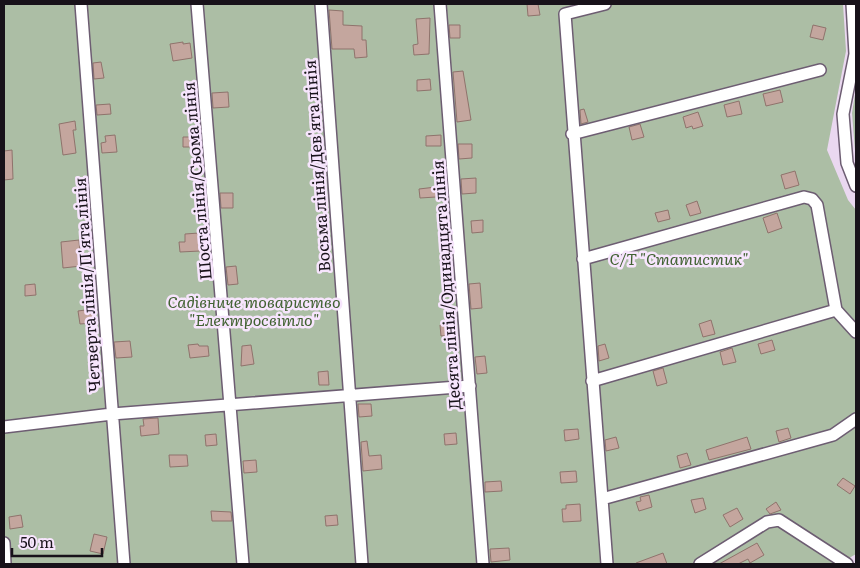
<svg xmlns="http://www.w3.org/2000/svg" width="860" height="568" font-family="Literata,serif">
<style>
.green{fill:#acbea5}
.building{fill:#c4a69e;stroke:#8f736c}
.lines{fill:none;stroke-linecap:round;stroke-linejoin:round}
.minor-casing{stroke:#6d5d72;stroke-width:14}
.minor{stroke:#fff;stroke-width:11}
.labels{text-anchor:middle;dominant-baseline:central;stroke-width:5;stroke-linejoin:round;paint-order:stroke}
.street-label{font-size:16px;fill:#18121a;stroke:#f7e5fd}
.park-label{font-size:16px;font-style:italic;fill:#416232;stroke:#f7e5fd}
</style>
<rect width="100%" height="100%" fill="#ead8f0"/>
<path class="green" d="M 4,4 L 843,4 L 846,51 L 827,150 L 848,200 L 856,210 L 856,554 L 839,564 L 4,564 Z
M 856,88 L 856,163 L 852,113 Z"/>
<path class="building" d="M 527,4 L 538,4 L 540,15 L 528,16 Z
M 329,10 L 343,11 L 343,25 L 362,26 L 362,40 L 366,40 L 367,57 L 355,58 L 354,49 L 332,49 Z
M 430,18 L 429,54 L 414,55 L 413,45 L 418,44 L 416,19 Z
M 449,25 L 460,25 L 460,38 L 450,38 Z
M 813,25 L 826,28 L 823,40 L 810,37 Z
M 183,42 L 183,44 L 190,43 L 192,58 L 173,61 L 170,44 Z
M 101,62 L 104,78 L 94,79 L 93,63 Z
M 463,71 L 471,120 L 457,122 L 453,72 Z
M 430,79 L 431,90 L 417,91 L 417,80 Z
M 780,90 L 783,102 L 766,106 L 763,94 Z
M 228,92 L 229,107 L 213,108 L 212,93 Z
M 739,101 L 742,114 L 727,117 L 724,105 Z
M 110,104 L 111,114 L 97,115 L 96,105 Z
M 584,109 L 588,122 L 581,124 L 580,110 Z
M 698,112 L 703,126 L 693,129 L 692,126 L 686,128 L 683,117 Z
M 75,121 L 76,130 L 73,130 L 76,153 L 63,155 L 59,124 Z
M 640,124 L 644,137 L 632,140 L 629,127 Z
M 115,135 L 117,152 L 102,153 L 101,143 L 106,142 L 105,136 Z
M 441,135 L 441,146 L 426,146 L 426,136 Z
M 183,137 L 195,137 L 196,147 L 183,147 Z
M 458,144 L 472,144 L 472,158 L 459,159 Z
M 12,150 L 13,179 L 4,180 L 4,151 Z
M 795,171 L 799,185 L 785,189 L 781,175 Z
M 476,178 L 476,193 L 462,194 L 461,179 Z
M 436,187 L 436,197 L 420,198 L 419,189 Z
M 220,193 L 233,193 L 233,208 L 221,208 Z
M 697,201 L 701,213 L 690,216 L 686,205 Z
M 668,210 L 670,219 L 658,222 L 655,213 Z
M 777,213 L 782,228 L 768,233 L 763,218 Z
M 483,220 L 483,232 L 472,233 L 471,221 Z
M 199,233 L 200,251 L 180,252 L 179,242 L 185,242 L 185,234 Z
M 79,240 L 81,266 L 63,268 L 61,242 Z
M 236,266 L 238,284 L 228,285 L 226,267 Z
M 480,283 L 482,308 L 471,309 L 469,284 Z
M 35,284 L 36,295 L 25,296 L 25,285 Z
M 93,309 L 94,323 L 80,324 L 78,311 Z
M 711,320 L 715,334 L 703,337 L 699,324 Z
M 454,324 L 455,335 L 441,336 L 440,325 Z
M 772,340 L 775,350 L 761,354 L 758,344 Z
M 130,341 L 132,357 L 116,358 L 114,342 Z
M 198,344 L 199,346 L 208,346 L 209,356 L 190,358 L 188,345 Z
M 605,344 L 609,358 L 599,361 L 598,346 Z
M 251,345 L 254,364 L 241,366 L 242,346 Z
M 732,348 L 736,362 L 723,365 L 720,352 Z
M 485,356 L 487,373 L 477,374 L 475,357 Z
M 663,368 L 667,383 L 657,386 L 653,371 Z
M 328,371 L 329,385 L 319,385 L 318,372 Z
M 358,404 L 371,404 L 372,416 L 359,417 Z
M 158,418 L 159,434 L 141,436 L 140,426 L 144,426 L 143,419 Z
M 788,428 L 791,438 L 779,442 L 776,431 Z
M 578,429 L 579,439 L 565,441 L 564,430 Z
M 456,433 L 457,444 L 445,445 L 444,434 Z
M 216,434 L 217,445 L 206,446 L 205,435 Z
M 616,437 L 619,448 L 606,451 L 605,440 Z
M 747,437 L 751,449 L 709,460 L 706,450 Z
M 367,441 L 369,456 L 381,455 L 382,469 L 363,471 L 361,442 Z
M 687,453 L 691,465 L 680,468 L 677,456 Z
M 169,455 L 187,455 L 188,466 L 170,467 Z
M 256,460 L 257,472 L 244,473 L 243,461 Z
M 576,471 L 577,482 L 561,483 L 560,472 Z
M 843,478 L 855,486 L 850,494 L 837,485 Z
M 501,481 L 502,491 L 485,492 L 485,482 Z
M 649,495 L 652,507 L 639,511 L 636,502 L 641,501 L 640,497 Z
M 703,498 L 706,509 L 695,513 L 691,500 Z
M 776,502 L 781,510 L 770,514 L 766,509 Z
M 580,504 L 581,521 L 563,522 L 562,509 L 566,509 L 566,505 Z
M 737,508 L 743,519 L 730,527 L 723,515 Z
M 211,511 L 231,512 L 232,521 L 212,521 Z
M 21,515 L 23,527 L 10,529 L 9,517 Z
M 337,515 L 338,525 L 326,526 L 325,516 Z
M 94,534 L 107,537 L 103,554 L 90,551 Z
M 757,543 L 764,555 L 750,563 L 748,559 L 738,564 L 719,564 Z
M 509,548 L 510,560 L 491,562 L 490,549 Z
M 663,553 L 667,564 L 636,564 L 636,563 Z"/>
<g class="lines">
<defs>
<path id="minor" d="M 81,4 L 124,564
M 197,4 L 243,564
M 321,4 L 362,564
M 440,4 L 483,564
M 605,4 L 565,14 L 607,564
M 852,4 L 855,54 L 843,114 L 847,163 L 856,186
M 572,134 L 820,70
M 583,259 L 804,197 L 812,199 L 817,205 L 836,310 L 856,332
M 592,381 L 836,310
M 4,427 L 112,414 L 470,386
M 602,499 L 833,435 L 856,419
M 4,543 L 5,564
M 700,564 L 767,522 L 779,520 L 847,564"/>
</defs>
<use href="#minor" class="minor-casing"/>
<use href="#minor" class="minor"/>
</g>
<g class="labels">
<g class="street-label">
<text transform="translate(316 166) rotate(-94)">Восьма лінія/Дев'ята лінія</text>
<text transform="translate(196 181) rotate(-95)">Шоста лінія/Сьома лінія</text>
<text transform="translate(86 285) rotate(-94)">Четверта лінія/П'ята лінія</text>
<text transform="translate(445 285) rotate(-94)">Десята лінія/Одинадцята лінія</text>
</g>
<g class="park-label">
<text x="679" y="258">С/Т "Статистик"</text>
<text x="254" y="301">Садівниче товариство<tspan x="254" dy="18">"Електросвітло"</tspan></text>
</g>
</g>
<rect width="860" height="568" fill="none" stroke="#18121a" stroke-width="10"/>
<path d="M12 548v8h90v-8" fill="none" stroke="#18121a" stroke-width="2.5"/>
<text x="20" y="548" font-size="15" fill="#18121a" stroke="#f7e5fd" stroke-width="4" paint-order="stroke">50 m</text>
</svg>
